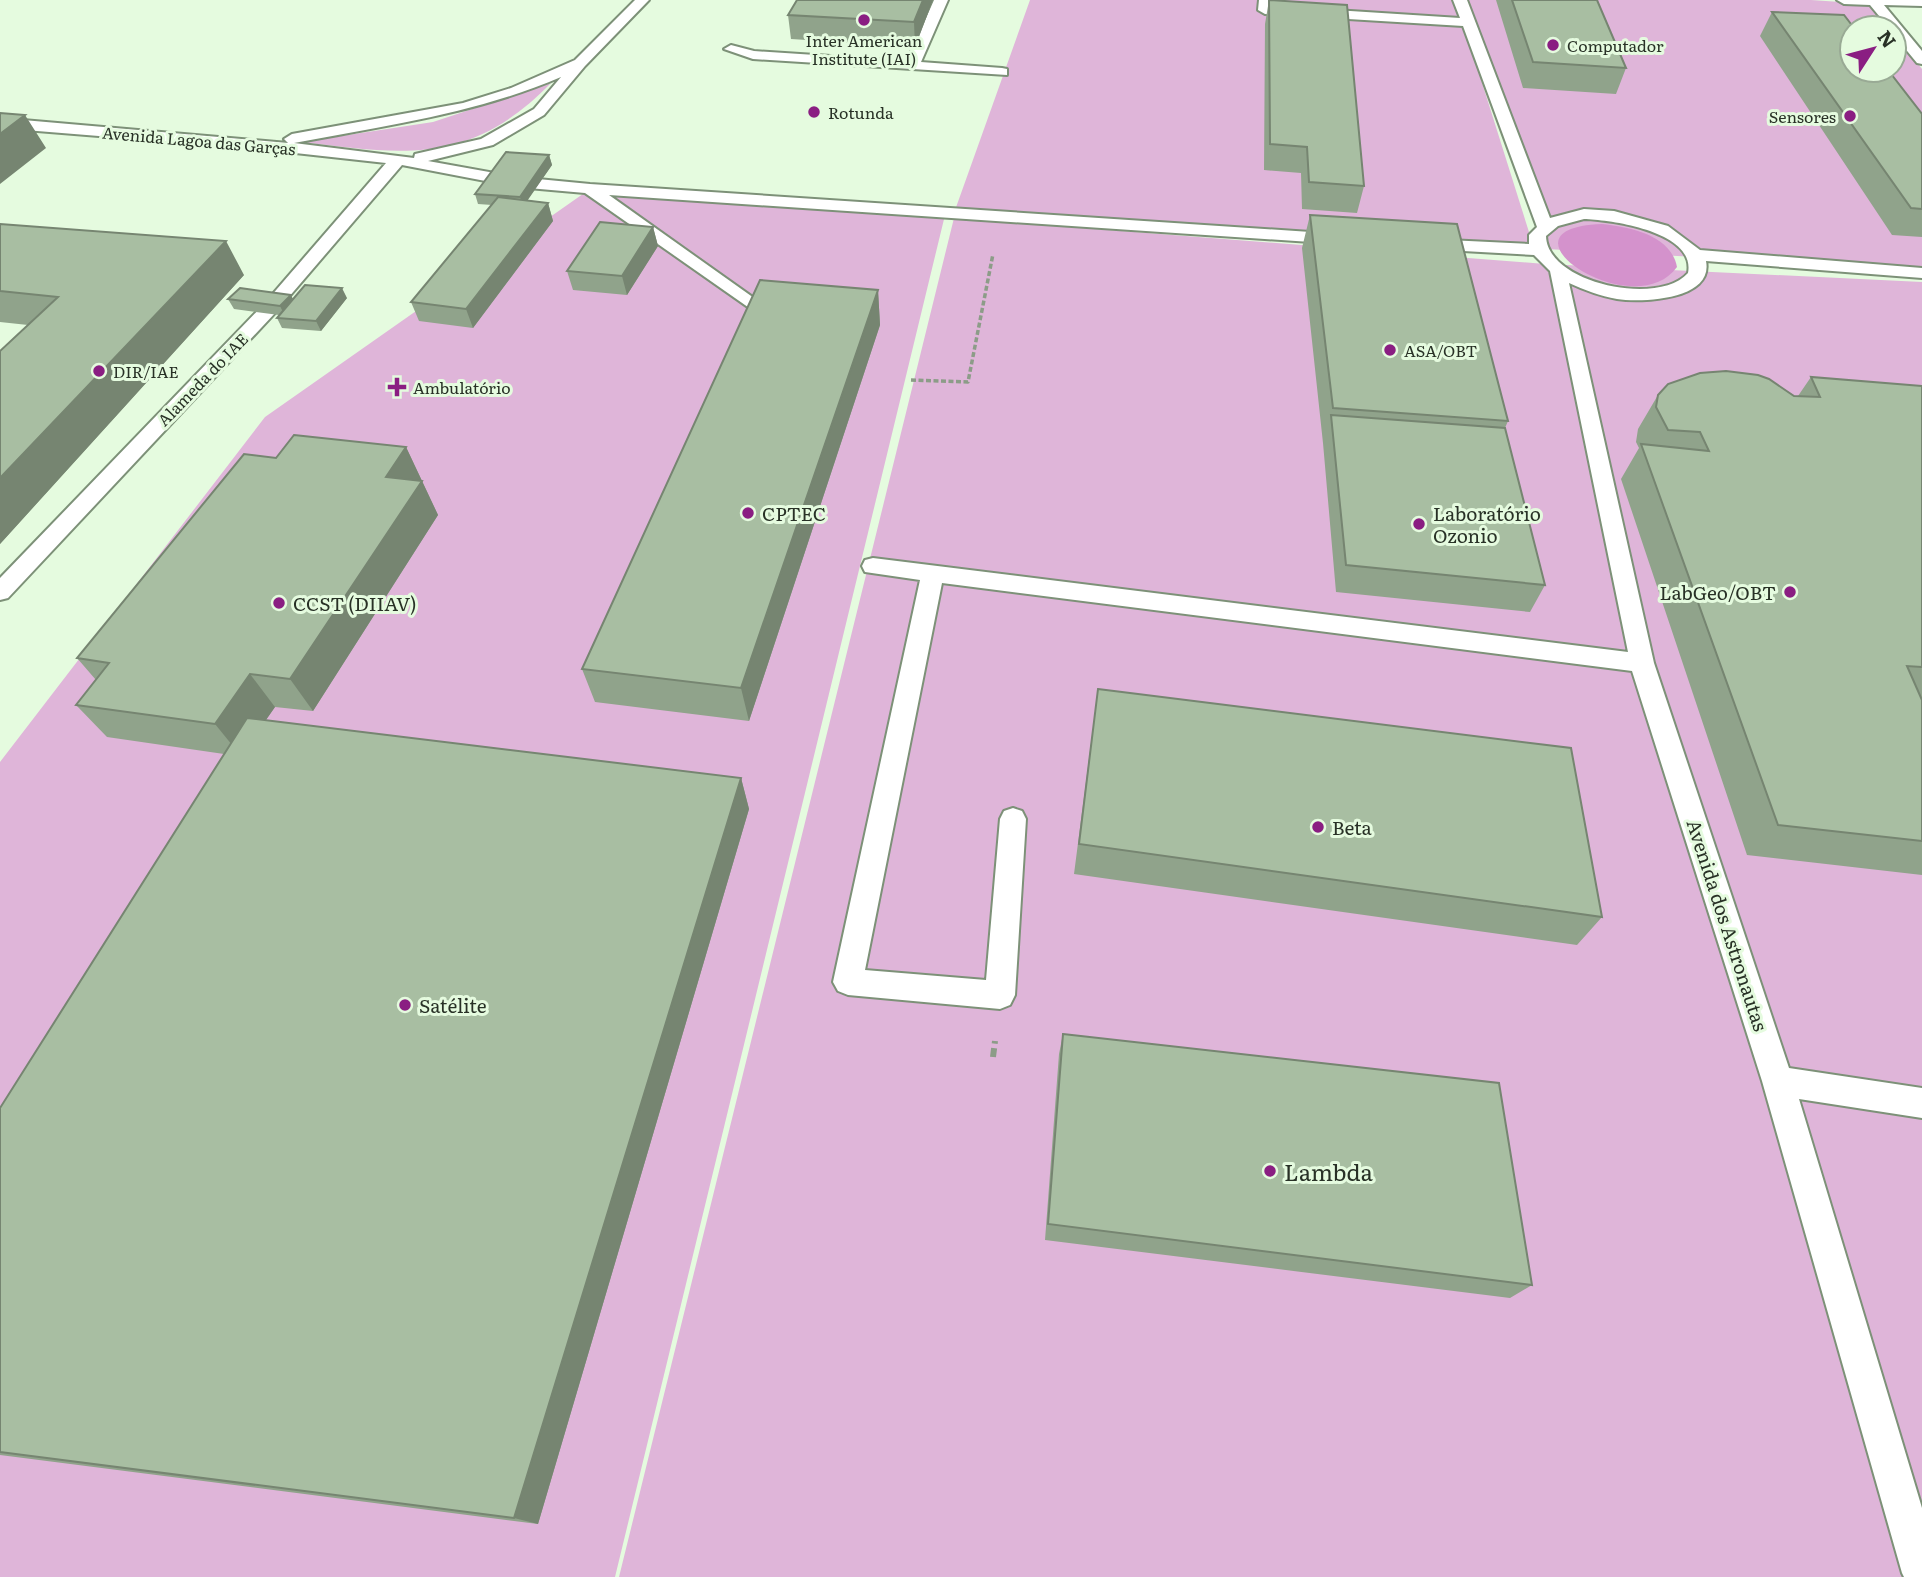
<svg xmlns="http://www.w3.org/2000/svg" width="1922" height="1577" font-family="Literata,serif">
<style>
.green{fill:#dfb5d9}
.water{fill:#d492cc}
.lines{fill:none;stroke-linecap:round;stroke-linejoin:round}
.lane-casing{stroke:#7d9178;stroke-width:4}
.path-far1{stroke:#8c9c88;stroke-width:3.5;stroke-dasharray:5 2.5;stroke-linecap:butt}
.path{stroke:#8c9c88;stroke-width:6;stroke-dasharray:9 4.5;stroke-linecap:butt}
.lane{fill:#fff;fill-rule:evenodd}
.wall{fill:#90a38b}
.shaded-wall{fill:#768571}
.building{fill:#a8bea2;stroke:#768571;stroke-width:2}
.poi-dot{fill:#8a1e82;stroke:#e5fbdf;stroke-width:2.5}
.labels{text-anchor:middle;dominant-baseline:central;stroke-width:6;stroke-linejoin:round;paint-order:stroke}
.far-poi-label{font-size:16px;fill:#283126;stroke:#e5fbdf;text-anchor:start}
.far-street-label{font-size:16px;fill:#283126;stroke:#e5fbdf}
.poi-label{font-size:19px;fill:#283126;stroke:#e5fbdf;text-anchor:start}
.street-label{font-size:19px;fill:#283126;stroke:#e5fbdf}
.near-poi-label{font-size:23px;fill:#283126;stroke:#e5fbdf;text-anchor:start}
</style>
<rect width="100%" height="100%" fill="#e5fbdf"/>
<path class="green" d="M 1030,0 L 1456,0 L 1534,248 L 954,213 Z
M 1462,0 L 1811,0 L 1870,4 L 1889,28 L 1852,28 L 1852,70 L 1894,70 L 1894,34 L 1922,69 L 1922,269 L 1546,249 Z
M 551,83 C 471,165 406,155 302,142 L 433,122 Z
M 590,189 L 945,215 L 615,1577 L 0,1577 L 0,762 L 265,417 Z
M 954,218 L 1545,264 L 1922,282 L 1922,1577 L 619,1577 Z"/>
<path class="water" d="M 1602,224 C 1630,227 1671,235 1677,267 C 1634,327 1485,228 1602,224 Z"/>
<g class="lines">
<defs>
<path id="lane" d="M 635,0 L 649,0 L 585,66 L 544,115 L 493,145 L 428,161 L 517,177 L 590,184 L 1340,234 L 1349,239 L 1340,244 L 609,195 L 761,303 L 764,307 L 755,312 L 585,193 L 517,187 L 402,165 L 276,312 L 8,598 L 0,600 L 0,578 L 264,304 L 386,163 L 259,149 L 0,128 L 0,118 L 288,143 L 284,139 L 292,134 L 463,103 L 511,88 L 575,60 ZM 561,77 L 534,109 L 481,139 L 415,154 L 414,158 L 294,143 C 385,126 475,114 561,77 Z
M 934,0 L 948,0 L 921,62 L 1002,68 L 1007,69 L 1007,75 L 753,59 L 724,49 L 731,45 L 754,51 L 907,61 Z
M 1259,0 L 1273,0 L 1272,6 L 1460,18 L 1453,0 L 1467,0 L 1550,218 L 1584,209 L 1614,211 L 1668,226 L 1700,250 L 1922,268 L 1922,278 L 1706,261 C 1714,300 1641,303 1617,299 C 1600,296 1584,290 1569,283 L 1654,663 L 1789,1068 L 1922,1088 L 1922,1118 L 1799,1099 L 1922,1508 L 1922,1577 L 1904,1577 L 1902,1573 L 1762,1081 L 1632,671 L 942,583 L 865,970 L 986,980 L 1000,819 L 1004,811 L 1013,808 L 1022,811 L 1026,819 L 1015,995 L 1010,1005 L 1000,1009 L 848,995 L 838,991 L 833,982 L 920,580 L 865,572 L 862,566 L 865,560 L 873,558 L 1628,652 L 1550,271 L 1534,255 L 1427,249 L 1418,244 L 1427,239 L 1529,244 L 1529,235 L 1537,227 L 1463,26 L 1265,14 L 1258,10 ZM 1584,219 C 1613,220 1696,232 1688,273 C 1658,307 1547,283 1546,236 L 1558,226 Z
M 1837,0 L 1922,0 L 1922,6 L 1884,5 L 1922,51 L 1922,64 L 1917,63 L 1894,35 L 1894,28 L 1889,28 L 1870,5 L 1844,4 Z"/>
</defs>
<use href="#lane" class="lane-casing"/>
<path class="path-far1" d="M 911,380 L 968,382 L 993,254"/>
<path class="path" d="M 993,1057 L 995,1041"/>
<use href="#lane" class="lane"/>
</g>
<path class="wall" d="M 933,0 L 915,47 L 791,39 L 788,15 Z
M 1269,0 L 1364,186 L 1357,213 L 1302,209 L 1301,173 L 1264,170 L 1265,24 Z
M 1496,0 L 1597,0 L 1626,68 L 1616,94 L 1523,88 Z
M 1772,12 L 1922,114 L 1922,237 L 1892,235 L 1760,36 Z
M 549,155 L 552,165 L 527,200 L 548,203 L 553,221 L 473,328 L 419,321 L 411,302 L 492,205 L 478,204 L 475,194 Z
M 1310,215 L 1508,421 L 1505,428 L 1545,585 L 1530,612 L 1336,592 L 1323,443 L 1302,248 Z
M 0,224 L 244,275 L 0,544 L 0,351 L 28,325 L 0,322 Z
M 653,227 L 658,246 L 627,295 L 573,290 L 567,271 Z
M 878,290 L 880,325 L 749,721 L 595,702 L 582,669 Z
M 347,298 L 321,331 L 282,328 L 277,318 L 279,315 L 234,309 L 228,299 Z
M 1811,377 L 1922,386 L 1922,875 L 1747,855 L 1621,479 L 1639,448 L 1636,442 L 1638,429 L 1658,395 L 1798,396 Z
M 406,447 L 438,515 L 313,711 L 275,707 L 265,721 L 741,778 L 749,809 L 538,1524 L 0,1455 L 0,1108 L 224,754 L 107,737 L 76,705 L 96,680 L 77,658 Z
M 1098,689 L 1602,917 L 1577,945 L 1074,874 Z
M 1063,1034 L 1532,1285 L 1510,1298 L 1045,1240 L 1059,1054 Z"/>
<path class="shaded-wall" d="M 923,0 L 933,0 L 915,47 L 914,22 Z
M 25,115 L 46,148 L 0,184 L 0,134 Z
M 549,155 L 552,165 L 523,207 L 520,197 Z
M 548,203 L 553,221 L 473,328 L 466,309 Z
M 653,227 L 658,246 L 627,295 L 622,276 Z
M 226,241 L 244,275 L 0,544 L 0,478 Z
M 342,288 L 347,298 L 321,331 L 316,321 Z
M 878,290 L 880,325 L 749,721 L 741,688 Z
M 291,295 L 296,305 L 285,316 L 280,306 Z
M 406,447 L 438,515 L 313,711 L 290,679 L 386,477 Z
M 250,674 L 275,707 L 241,756 L 215,724 Z
M 741,778 L 749,809 L 538,1524 L 514,1518 Z"/>
<path class="building" d="M 797,0 L 923,0 L 914,22 L 788,15 Z
M 1269,0 L 1347,5 L 1364,186 L 1309,182 L 1307,147 L 1270,144 Z
M 1512,0 L 1597,0 L 1626,68 L 1533,62 Z
M 1772,12 L 1844,15 L 1854,28 L 1852,28 L 1852,70 L 1888,70 L 1922,114 L 1922,209 L 1911,208 Z
M 0,113 L 25,115 L 0,134 Z
M 506,152 L 549,155 L 520,197 L 475,194 Z
M 498,197 L 548,203 L 466,309 L 411,302 Z
M 1310,215 L 1457,224 L 1508,421 L 1333,408 Z
M 600,222 L 653,227 L 622,276 L 567,271 Z
M 0,224 L 226,241 L 0,478 L 0,351 L 58,297 L 0,291 Z
M 760,280 L 878,290 L 741,688 L 582,669 Z
M 305,285 L 342,288 L 316,321 L 277,318 Z
M 240,288 L 291,295 L 280,306 L 228,299 Z
M 1726,371 L 1758,375 L 1769,379 L 1794,396 L 1820,397 L 1811,377 L 1922,386 L 1922,667 L 1907,666 L 1922,700 L 1922,841 L 1778,825 L 1641,444 L 1709,451 L 1700,432 L 1668,430 L 1656,407 L 1658,395 L 1668,384 L 1700,373 Z
M 1331,415 L 1505,428 L 1545,585 L 1346,565 Z
M 294,435 L 406,447 L 386,477 L 422,481 L 290,679 L 250,674 L 215,724 L 76,705 L 109,663 L 77,658 L 244,454 L 276,458 Z
M 1098,689 L 1571,748 L 1602,917 L 1079,844 Z
M 247,718 L 741,778 L 514,1518 L 0,1452 L 0,1108 Z
M 1063,1034 L 1499,1083 L 1532,1285 L 1048,1224 Z"/>
<g class="poi-dot">
<circle cx="864" cy="20" r="7"/>
<circle cx="1553" cy="45" r="7"/>
<circle cx="814" cy="112" r="7"/>
<circle cx="1850" cy="116" r="7"/>
<circle cx="1390" cy="350" r="7"/>
<circle cx="99" cy="371" r="7"/>
<path d="M393.5 376.5h7v7h7v7h-7v7h-7v-7h-7v-7h7z"/>
<circle cx="748" cy="513" r="7"/>
<circle cx="1419" cy="524" r="7"/>
<circle cx="1790" cy="592" r="7"/>
<circle cx="279" cy="603" r="7"/>
<circle cx="1318" cy="827" r="7"/>
<circle cx="405" cy="1005" r="7"/>
<circle cx="1270" cy="1171" r="7"/>
</g>
<g class="labels">
<g class="far-poi-label">
<text x="864" y="40" text-anchor="middle">Inter American<tspan x="864" dy="18">Institute (IAI)</tspan></text>
<text x="1567" y="45">Computador</text>
<text x="828" y="112">Rotunda</text>
<text x="1836" y="116" text-anchor="end">Sensores</text>
<text x="1404" y="350">ASA/OBT</text>
<text x="113" y="371">DIR/IAE</text>
<text x="413" y="387">Ambulatório</text>
</g>
<g class="far-street-label">
<text transform="translate(199 140) rotate(5)">Avenida Lagoa das Garças</text>
<text transform="translate(202 379) rotate(-46)">Alameda do IAE</text>
</g>
<g class="poi-label">
<text x="762" y="513">CPTEC</text>
<text x="1433" y="513">Laboratório<tspan x="1433" dy="22">Ozonio</tspan></text>
<text x="1776" y="592" text-anchor="end">LabGeo/OBT</text>
<text x="293" y="603">CCST (DIIAV)</text>
<text x="1332" y="827">Beta</text>
<text x="419" y="1005">Satélite</text>
</g>
<g class="street-label">
<text transform="translate(1728 925) rotate(72)">Avenida dos Astronautas</text>
</g>
<g class="near-poi-label">
<text x="1284" y="1171">Lambda</text>
</g>
</g>
<g transform="translate(1873 49) rotate(54)"><circle r="33" fill="#e5fbdf" stroke="#99aa95" stroke-width="2"/>
<path d="M0-5L12 26L0 18L-12 26Z" fill="#8a1e82"/>
<text y="-10" font-size="19" font-weight="bold" text-anchor="middle" fill="#283126">N</text>
</g>
</svg>
